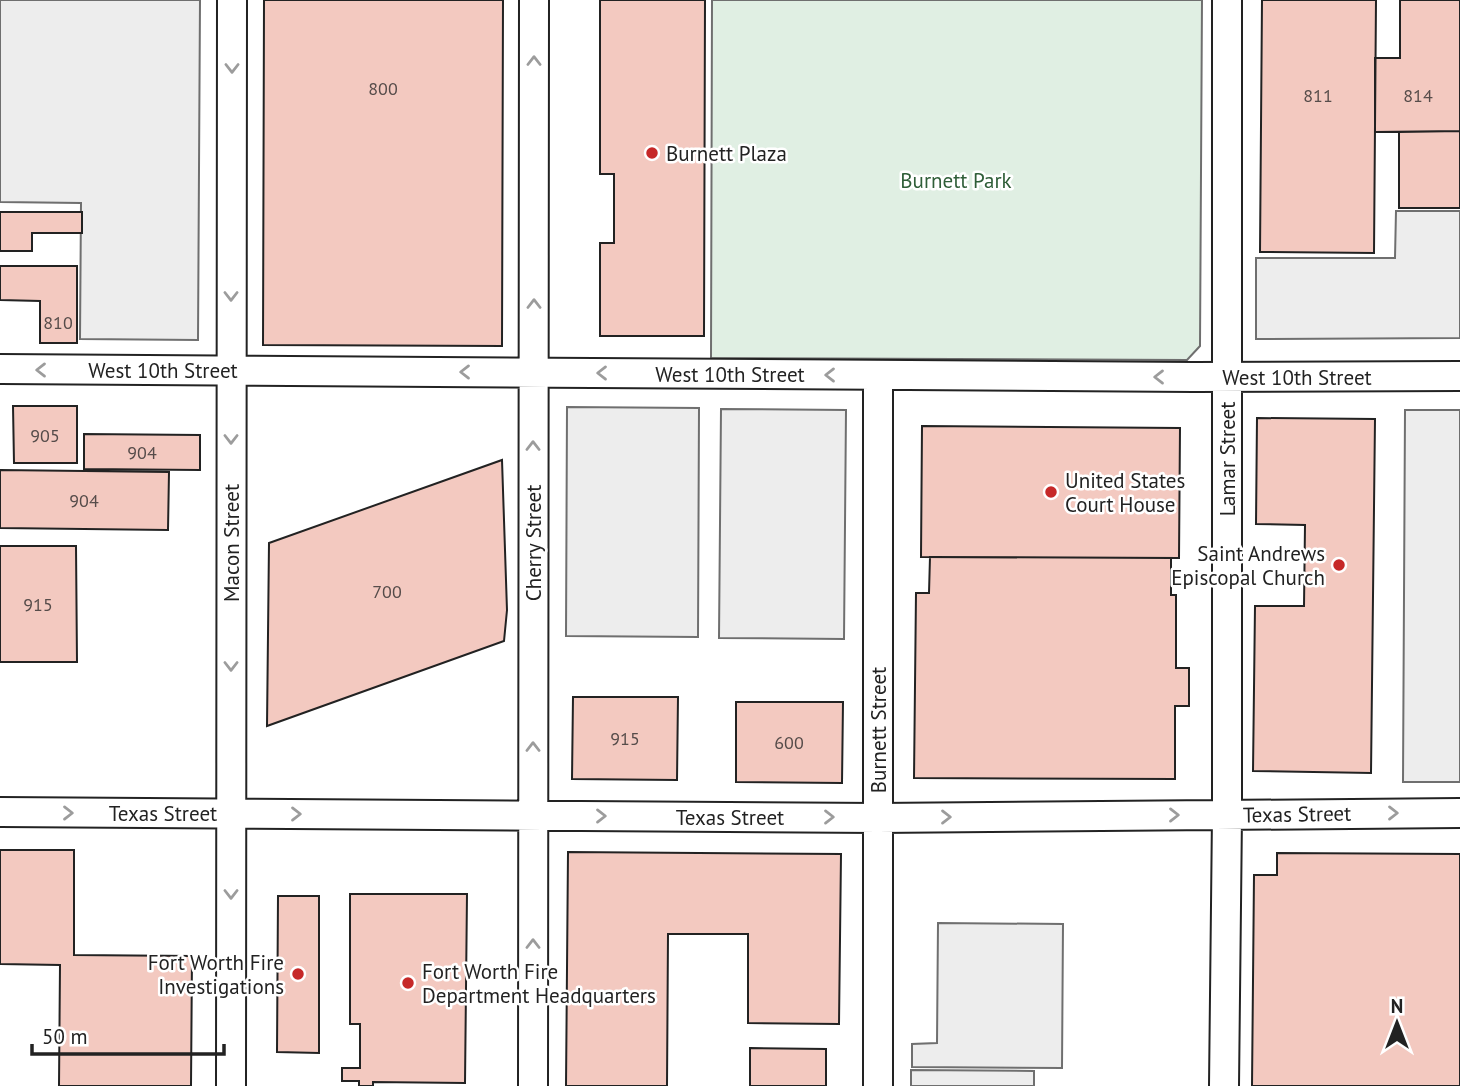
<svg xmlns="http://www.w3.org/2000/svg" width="1460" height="1086" font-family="'PT Sans',sans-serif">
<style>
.green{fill:#e0efe3;stroke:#6f6f6f;stroke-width:2}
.parking{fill:#ededed;stroke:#6f6f6f;stroke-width:2}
.building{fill:#f3c9c0;stroke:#222;stroke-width:2}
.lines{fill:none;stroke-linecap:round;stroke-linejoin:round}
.minor-casing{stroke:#222;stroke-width:32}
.minor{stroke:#fff;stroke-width:28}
.oneway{stroke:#9c9c9c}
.poi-dot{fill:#c62828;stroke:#fff;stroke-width:2.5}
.labels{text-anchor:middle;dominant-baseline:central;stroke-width:5;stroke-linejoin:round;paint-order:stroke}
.number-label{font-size:18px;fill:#564c4a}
.poi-label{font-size:21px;fill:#222;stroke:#fff;text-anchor:start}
.park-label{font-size:21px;fill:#2f5e38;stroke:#fff}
.street-label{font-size:21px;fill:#222;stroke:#fff}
</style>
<rect width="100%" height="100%" fill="#fff"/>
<path class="green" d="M 712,0 L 1202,0 L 1200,346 L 1187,360 L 711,358 Z"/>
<path class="parking" d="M 0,0 L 200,0 L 198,340 L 80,339 L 81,203 L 0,202 Z
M 1396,211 L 1460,211 L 1460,338 L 1256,339 L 1256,258 L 1395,258 Z
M 567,407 L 699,408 L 698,637 L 566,636 Z
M 721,409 L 846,410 L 844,639 L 719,638 Z
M 1405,410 L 1460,410 L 1460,782 L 1403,782 Z
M 938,923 L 1063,924 L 1062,1068 L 912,1067 L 912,1044 L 937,1043 Z
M 911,1070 L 1034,1071 L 1034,1086 L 911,1086 Z"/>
<path class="building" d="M 264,0 L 503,0 L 502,346 L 263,345 Z
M 600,0 L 705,0 L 704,336 L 600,336 L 600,243 L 614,243 L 614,174 L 600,174 Z
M 1262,0 L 1376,0 L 1374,253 L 1260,252 Z
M 1400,0 L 1460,0 L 1460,131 L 1375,132 L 1375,58 L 1400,58 Z
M 1460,131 L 1460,208 L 1399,208 L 1399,132 Z
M 0,212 L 82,212 L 82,233 L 32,233 L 32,251 L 0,251 Z
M 0,266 L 77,266 L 77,343 L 40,343 L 40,301 L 0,300 Z
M 13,406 L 77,406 L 77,463 L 14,463 Z
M 1257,418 L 1375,419 L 1371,773 L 1253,771 L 1255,606 L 1304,606 L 1305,525 L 1256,524 Z
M 922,426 L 1180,428 L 1179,558 L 921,557 Z
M 84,434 L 200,435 L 200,470 L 84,469 Z
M 502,460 L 507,610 L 504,641 L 267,726 L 269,543 Z
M 0,470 L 169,472 L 168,530 L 0,528 Z
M 0,546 L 76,546 L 77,662 L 0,662 Z
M 930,557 L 1171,558 L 1171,595 L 1176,595 L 1176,668 L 1189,668 L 1189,706 L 1175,706 L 1175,779 L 914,778 L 916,593 L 929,593 Z
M 573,697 L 678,697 L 677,780 L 572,779 Z
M 736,702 L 843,702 L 842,783 L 736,782 Z
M 0,850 L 74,850 L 74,955 L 192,956 L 191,1086 L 59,1086 L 60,965 L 0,964 Z
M 568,852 L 841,854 L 839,1024 L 748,1023 L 748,934 L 668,934 L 667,1086 L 566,1086 Z
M 1277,853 L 1460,854 L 1460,1086 L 1252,1086 L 1254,875 L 1277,875 Z
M 350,894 L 467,894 L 465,1083 L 373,1082 L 373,1086 L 359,1086 L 359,1081 L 342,1081 L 342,1068 L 360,1068 L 360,1024 L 350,1024 Z
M 278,896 L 319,896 L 319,1053 L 277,1052 Z
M 750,1048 L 826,1049 L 826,1086 L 750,1086 Z"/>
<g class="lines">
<defs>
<path id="minor" d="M 0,369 L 1194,377 L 1460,376
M 0,812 L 878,818 L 1460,813
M 231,1086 L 232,0
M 533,1086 L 534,0
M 878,1086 L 878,375
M 1224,1086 L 1227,815 L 1227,0"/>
</defs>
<use href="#minor" class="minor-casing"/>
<use href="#minor" class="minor"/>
</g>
<defs><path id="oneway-chevron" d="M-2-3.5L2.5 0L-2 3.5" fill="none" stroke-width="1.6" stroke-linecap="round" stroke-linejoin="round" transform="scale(1.75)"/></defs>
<g class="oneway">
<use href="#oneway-chevron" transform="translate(534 61) rotate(-90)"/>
<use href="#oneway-chevron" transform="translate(232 68) rotate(90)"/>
<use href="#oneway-chevron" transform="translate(231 296) rotate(90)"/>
<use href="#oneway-chevron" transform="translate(534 304) rotate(-90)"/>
<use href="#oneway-chevron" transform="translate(41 370) rotate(-180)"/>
<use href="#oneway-chevron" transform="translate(465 372) rotate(-180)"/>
<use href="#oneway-chevron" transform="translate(602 373) rotate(-180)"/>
<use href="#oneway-chevron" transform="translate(830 375) rotate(-180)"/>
<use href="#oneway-chevron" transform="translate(1159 377) rotate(-180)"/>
<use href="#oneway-chevron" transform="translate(231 439) rotate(90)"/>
<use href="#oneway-chevron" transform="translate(533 446) rotate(-90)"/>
<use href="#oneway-chevron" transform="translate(231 666) rotate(90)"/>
<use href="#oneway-chevron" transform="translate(533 747) rotate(-90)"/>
<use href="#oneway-chevron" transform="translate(68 813)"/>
<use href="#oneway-chevron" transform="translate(1393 813)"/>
<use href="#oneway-chevron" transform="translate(296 814)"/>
<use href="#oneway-chevron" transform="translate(1174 815)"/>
<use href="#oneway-chevron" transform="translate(601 816)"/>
<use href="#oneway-chevron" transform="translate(829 817)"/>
<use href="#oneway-chevron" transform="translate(946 817)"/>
<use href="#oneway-chevron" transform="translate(231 894) rotate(90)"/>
<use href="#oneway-chevron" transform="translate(533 944) rotate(-90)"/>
</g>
<g class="poi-dot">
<circle cx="652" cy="153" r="7"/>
<circle cx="1051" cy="492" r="7"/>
<circle cx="1339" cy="565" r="7"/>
<circle cx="298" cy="974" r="7"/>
<circle cx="408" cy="983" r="7"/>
</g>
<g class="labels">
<g class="number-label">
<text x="383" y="88">800</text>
<text x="1318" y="95">811</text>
<text x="1418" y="95">814</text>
<text x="58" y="322">810</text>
<text x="45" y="435">905</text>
<text x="142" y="452">904</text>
<text x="84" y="500">904</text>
<text x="387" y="591">700</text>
<text x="38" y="604">915</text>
<text x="625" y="738">915</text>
<text x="789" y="742">600</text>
</g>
<g class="poi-label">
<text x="666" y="153">Burnett Plaza</text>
<text x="1065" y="480">United States<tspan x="1065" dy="24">Court House</tspan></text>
<text x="1325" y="553" text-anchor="end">Saint Andrews<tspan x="1325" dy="24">Episcopal Church</tspan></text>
<text x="284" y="962" text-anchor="end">Fort Worth Fire<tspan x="284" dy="24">Investigations</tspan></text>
<text x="422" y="971">Fort Worth Fire<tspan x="422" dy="24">Department Headquarters</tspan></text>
</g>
<g class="park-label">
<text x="956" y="180">Burnett Park</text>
</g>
<g class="street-label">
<text x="163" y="370">West 10th Street</text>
<text x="730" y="374">West 10th Street</text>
<text x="1297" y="377">West 10th Street</text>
<text transform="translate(1227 459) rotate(-90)">Lamar Street</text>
<text transform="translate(231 543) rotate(-90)">Macon Street</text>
<text transform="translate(533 543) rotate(-90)">Cherry Street</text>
<text transform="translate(878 730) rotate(-90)">Burnett Street</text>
<text x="163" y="813">Texas Street</text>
<text transform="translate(1297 814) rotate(-1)">Texas Street</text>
<text x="730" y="817">Texas Street</text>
</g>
</g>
<g transform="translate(1397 1023)" stroke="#ffffff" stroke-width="5" paint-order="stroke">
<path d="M0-5L12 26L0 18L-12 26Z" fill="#222222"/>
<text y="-10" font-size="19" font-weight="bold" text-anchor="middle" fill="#222222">N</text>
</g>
<path d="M32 1044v10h192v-10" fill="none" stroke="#222222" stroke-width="3.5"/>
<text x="42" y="1044" font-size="21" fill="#222222" stroke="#ffffff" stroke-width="5" paint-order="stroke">50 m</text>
</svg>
